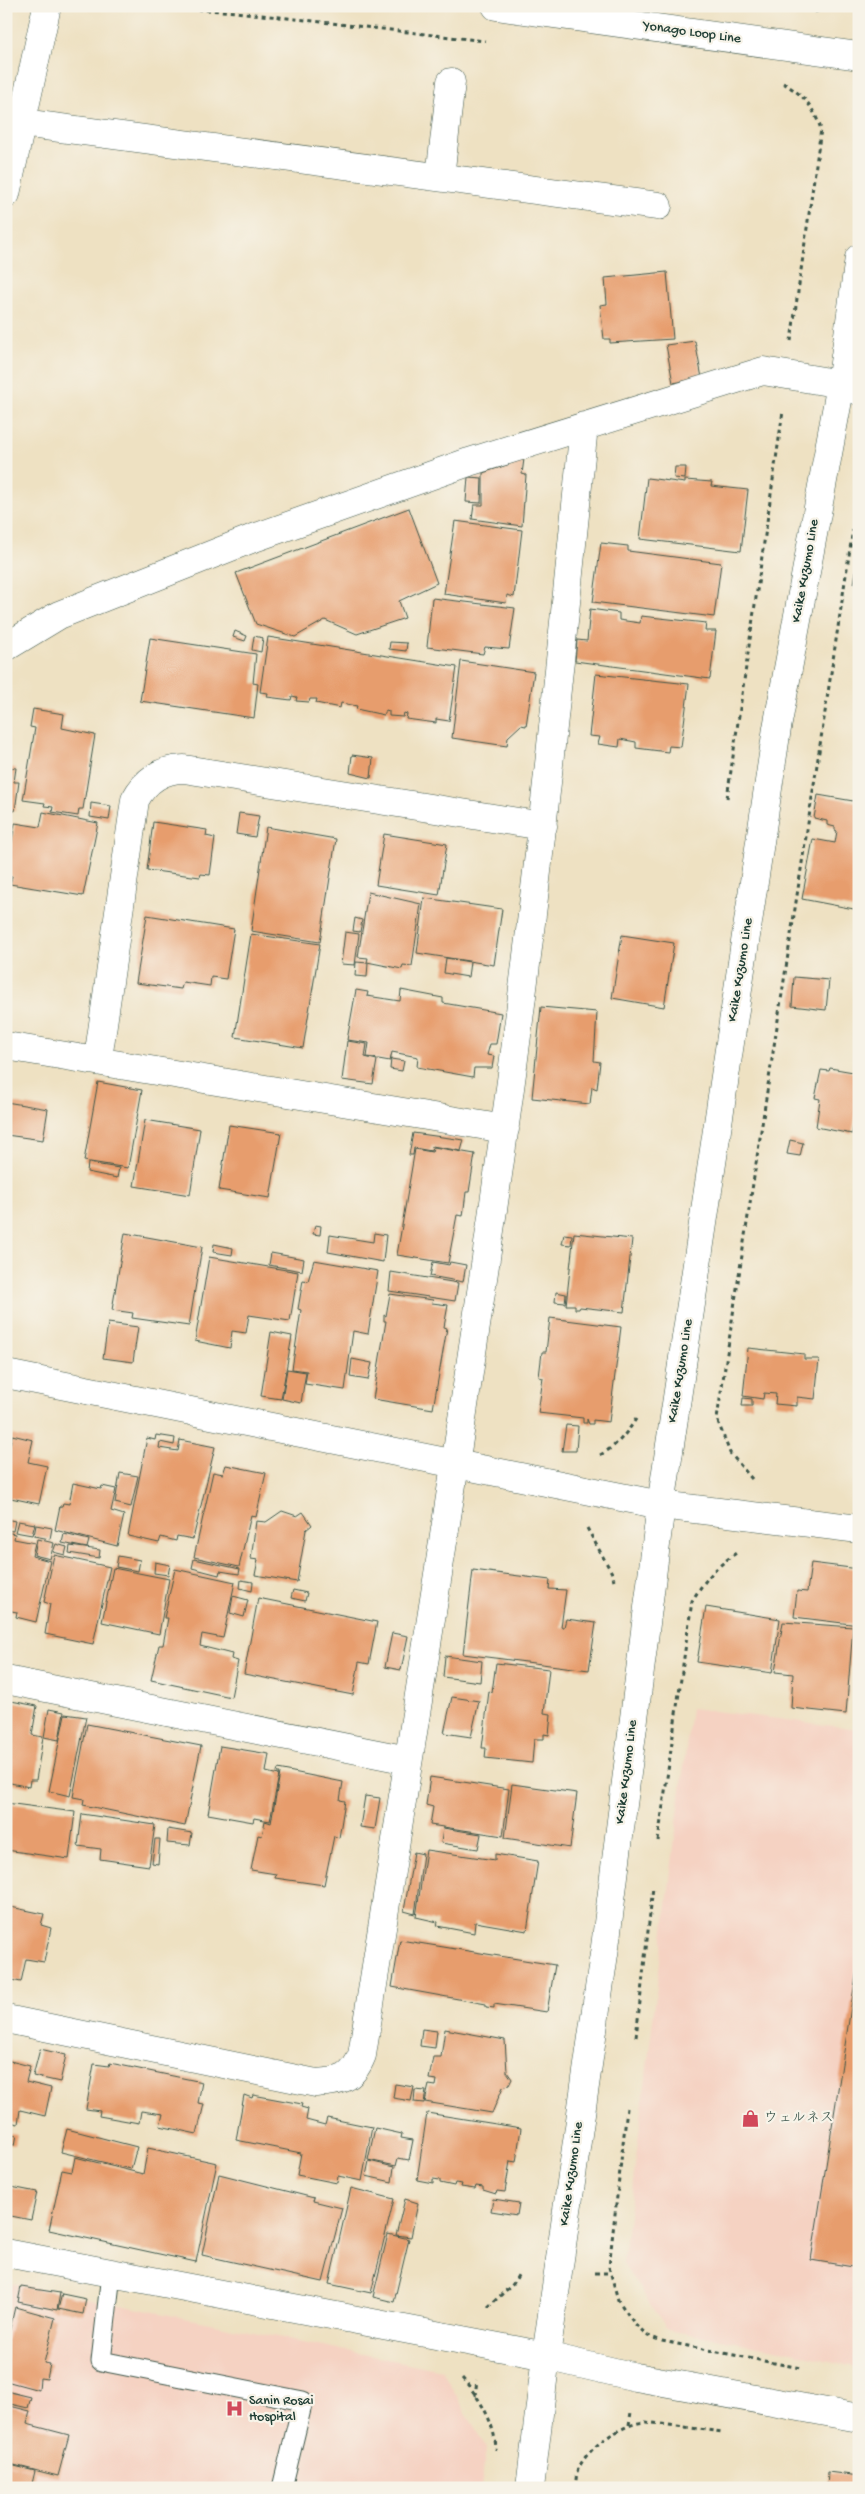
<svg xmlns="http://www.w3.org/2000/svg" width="865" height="2494" font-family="'Gochi Hand','Klee One',sans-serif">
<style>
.built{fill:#f5d2c2}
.building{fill:#e79d6d}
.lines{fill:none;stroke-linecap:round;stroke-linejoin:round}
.service-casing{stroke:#3e5649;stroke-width:21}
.minor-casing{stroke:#3e5649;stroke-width:29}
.tertiary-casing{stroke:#3e5649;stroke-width:29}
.secondary-casing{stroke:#3e5649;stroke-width:29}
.path{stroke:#3e5649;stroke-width:3;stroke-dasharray:4 4;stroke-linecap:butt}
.service{stroke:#fff;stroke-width:19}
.minor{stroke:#fff;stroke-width:28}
.tertiary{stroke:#fff;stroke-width:28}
.secondary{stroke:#fff;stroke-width:28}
.labels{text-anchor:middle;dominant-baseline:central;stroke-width:4.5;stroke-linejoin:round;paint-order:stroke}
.street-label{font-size:14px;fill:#1f3d34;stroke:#f7f3e8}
.poi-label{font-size:14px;fill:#1f3d34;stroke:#f7f3e8;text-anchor:start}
</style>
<rect width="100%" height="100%" fill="#f7f3e8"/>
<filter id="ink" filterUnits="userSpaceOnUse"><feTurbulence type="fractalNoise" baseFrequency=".02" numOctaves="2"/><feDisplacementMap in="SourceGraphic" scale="10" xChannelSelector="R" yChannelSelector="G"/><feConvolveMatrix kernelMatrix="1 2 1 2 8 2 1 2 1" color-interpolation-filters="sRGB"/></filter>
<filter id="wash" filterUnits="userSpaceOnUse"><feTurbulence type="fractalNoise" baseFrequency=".0096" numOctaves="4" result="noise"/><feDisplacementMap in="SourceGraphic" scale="20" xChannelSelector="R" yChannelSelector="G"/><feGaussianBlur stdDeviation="1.12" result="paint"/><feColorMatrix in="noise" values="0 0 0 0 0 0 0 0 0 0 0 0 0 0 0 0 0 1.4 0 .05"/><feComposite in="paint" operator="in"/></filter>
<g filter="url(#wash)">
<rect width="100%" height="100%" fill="#eee1c2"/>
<path class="built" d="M 691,1708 L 859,1729 L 859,2368 L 791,2352 L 668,2330 L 623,2264 Z
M 6,2282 L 442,2370 L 486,2448 L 481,2488 L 6,2488 Z"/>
<g id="blocks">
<path class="building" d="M 667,272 L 673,339 L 610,343 L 610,339 L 604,339 L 600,305 L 607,304 L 605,278 Z
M 695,341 L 702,378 L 673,383 L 666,345 Z
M 524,459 L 522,474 L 526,475 L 522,526 L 472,519 L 474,505 L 483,505 L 483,473 Z
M 675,467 L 686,467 L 685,479 L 674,478 Z
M 468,477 L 482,478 L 481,503 L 466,502 Z
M 647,478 L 685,483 L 685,480 L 712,482 L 711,486 L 748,490 L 741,551 L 640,539 Z
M 409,508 L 437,583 L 399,601 L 405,618 L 357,634 L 325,620 L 295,637 L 256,624 L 236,573 Z
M 455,521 L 522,530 L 514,597 L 507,595 L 506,603 L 444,594 Z
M 601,543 L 628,546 L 628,551 L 721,563 L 714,617 L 593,602 Z
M 858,558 L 859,558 L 859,584 L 854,584 Z
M 432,598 L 515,608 L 509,649 L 485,647 L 483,654 L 427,647 Z
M 590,609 L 619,613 L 619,620 L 640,623 L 641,616 L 706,623 L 705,631 L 716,631 L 710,679 L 575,661 L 577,640 L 587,641 Z
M 235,631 L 247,636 L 245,641 L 233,637 Z
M 254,636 L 263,638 L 261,652 L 252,650 Z
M 268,637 L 457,667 L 449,721 L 436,719 L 436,723 L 406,719 L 407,714 L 404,713 L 403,717 L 389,716 L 389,711 L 386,710 L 384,715 L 356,709 L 357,706 L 341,703 L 340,708 L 316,703 L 317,699 L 310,699 L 309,702 L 296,701 L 297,697 L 292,696 L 291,700 L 267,697 L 268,693 L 260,692 Z
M 150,638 L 256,654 L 253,683 L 258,684 L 254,718 L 140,701 Z
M 390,642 L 407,643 L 406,651 L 389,649 Z
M 461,661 L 534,672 L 526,726 L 521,725 L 508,737 L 507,746 L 452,738 Z
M 596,674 L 689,684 L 681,747 L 669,746 L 668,752 L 636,748 L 636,742 L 620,739 L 619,747 L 598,744 L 600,737 L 589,736 Z
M 33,709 L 64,714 L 62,728 L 95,735 L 83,809 L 79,809 L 78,816 L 52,812 L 53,807 L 44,806 L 45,803 L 23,800 L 35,728 L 30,727 Z
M 352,755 L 373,758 L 371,778 L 350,773 Z
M 6,767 L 16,768 L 14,782 L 19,782 L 15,811 L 10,810 L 8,824 Z
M 818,795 L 859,802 L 859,910 L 802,899 L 813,839 L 835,843 L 837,831 L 835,830 L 835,827 L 827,825 L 827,821 L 814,818 Z
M 91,803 L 111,806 L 109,820 L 90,817 Z
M 43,812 L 98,823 L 83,896 L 10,884 L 12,876 L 6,875 L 15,823 L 40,827 Z
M 239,813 L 259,816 L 255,837 L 236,834 Z
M 153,822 L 207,830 L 206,836 L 215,838 L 210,875 L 201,874 L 200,877 L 147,870 Z
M 266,827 L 336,839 L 320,942 L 251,931 Z
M 384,834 L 447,844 L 439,895 L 376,885 Z
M 368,892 L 421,904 L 412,966 L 403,965 L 402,969 L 367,962 L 368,958 L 358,957 Z
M 424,898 L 502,909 L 494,965 L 417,953 Z
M 147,915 L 234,929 L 226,979 L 211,977 L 210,986 L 183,982 L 181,989 L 136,983 Z
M 355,918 L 362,920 L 360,932 L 353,931 Z
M 345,932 L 359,934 L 355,965 L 341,964 Z
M 251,934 L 320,944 L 303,1048 L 235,1037 Z
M 622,935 L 674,943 L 664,1007 L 612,998 Z
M 446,958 L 470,962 L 468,977 L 444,973 Z
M 356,962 L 368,963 L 367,977 L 355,976 Z
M 794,977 L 829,980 L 826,1010 L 792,1006 Z
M 356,990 L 368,992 L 367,996 L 400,1001 L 401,990 L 443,998 L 443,1003 L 501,1013 L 496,1044 L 490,1044 L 487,1055 L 494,1056 L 492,1068 L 474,1068 L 473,1077 L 417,1067 L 418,1057 L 392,1052 L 390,1061 L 367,1057 L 369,1043 L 347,1040 Z
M 541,1007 L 597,1012 L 594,1061 L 600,1062 L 597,1089 L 592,1087 L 590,1104 L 532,1098 Z
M 347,1041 L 367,1044 L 365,1057 L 377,1060 L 373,1084 L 342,1080 Z
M 391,1059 L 404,1061 L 402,1071 L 390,1069 Z
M 830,1068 L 859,1073 L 859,1109 L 857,1109 L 852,1134 L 816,1127 L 820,1099 L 815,1098 L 821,1070 L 829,1071 Z
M 98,1082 L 142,1090 L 128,1168 L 84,1161 Z
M 6,1102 L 48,1109 L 43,1140 L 6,1135 Z
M 145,1120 L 200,1129 L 190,1195 L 134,1186 Z
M 229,1125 L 281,1133 L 270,1198 L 219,1190 Z
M 413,1133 L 464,1140 L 461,1151 L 432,1146 L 431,1151 L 414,1148 L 413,1155 L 409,1155 Z
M 790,1140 L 803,1143 L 800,1156 L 787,1154 Z
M 434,1147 L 475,1154 L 469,1192 L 466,1192 L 463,1216 L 457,1215 L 448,1263 L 397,1255 L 415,1149 L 432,1152 Z
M 88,1163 L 119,1168 L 117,1178 L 87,1172 Z
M 315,1225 L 321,1226 L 320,1235 L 313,1234 Z
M 125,1233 L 202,1247 L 189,1326 L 132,1318 L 133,1313 L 112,1310 Z
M 374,1233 L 386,1235 L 383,1262 L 328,1252 L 330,1235 L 373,1242 Z
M 574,1233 L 632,1239 L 624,1312 L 580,1307 L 579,1309 L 575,1309 L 575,1305 L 566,1305 Z
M 564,1234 L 572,1235 L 571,1245 L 562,1244 Z
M 214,1244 L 233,1248 L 232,1255 L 213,1252 Z
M 271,1253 L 304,1259 L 302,1271 L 269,1265 Z
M 209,1257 L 298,1272 L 290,1321 L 249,1315 L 246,1333 L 232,1331 L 230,1348 L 195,1341 Z
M 314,1260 L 378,1271 L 368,1334 L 353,1331 L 345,1390 L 305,1384 L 307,1371 L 292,1369 L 301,1310 L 298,1309 L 303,1280 L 308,1281 Z
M 433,1262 L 449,1265 L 450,1262 L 466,1265 L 463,1282 L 430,1276 Z
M 391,1272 L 458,1283 L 455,1301 L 389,1291 Z
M 556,1292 L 566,1294 L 565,1303 L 555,1302 Z
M 390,1294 L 433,1300 L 432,1303 L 448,1305 L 444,1327 L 447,1328 L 433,1409 L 373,1399 L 386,1321 L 384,1321 L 384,1315 L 386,1316 Z
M 550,1318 L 621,1327 L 609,1422 L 593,1420 L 593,1424 L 589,1424 L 587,1419 L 587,1423 L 583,1423 L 583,1418 L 538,1413 L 543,1378 L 539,1377 L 542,1352 L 546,1352 Z
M 108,1323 L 138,1327 L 133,1362 L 103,1358 Z
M 271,1332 L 292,1336 L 281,1399 L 261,1396 Z
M 748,1348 L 804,1354 L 804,1359 L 819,1359 L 815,1399 L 797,1397 L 797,1406 L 775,1404 L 776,1394 L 764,1393 L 763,1399 L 743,1396 Z
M 352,1359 L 372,1363 L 368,1380 L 350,1377 Z
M 287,1369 L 306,1372 L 301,1403 L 282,1399 Z
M 743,1398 L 752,1399 L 752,1406 L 742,1406 Z
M 566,1425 L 578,1426 L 576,1451 L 562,1451 Z
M 12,1435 L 33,1440 L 28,1462 L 47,1466 L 39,1504 L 6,1497 L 6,1463 Z
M 156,1435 L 175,1438 L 174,1445 L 160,1442 L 159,1448 L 178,1451 L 180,1440 L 215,1447 L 193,1539 L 177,1536 L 176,1541 L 161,1537 L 159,1543 L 128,1536 L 147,1438 L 155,1440 Z
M 226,1465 L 266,1473 L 256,1517 L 251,1515 L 239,1567 L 194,1557 L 213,1472 L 223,1474 Z
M 120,1473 L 138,1476 L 131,1507 L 115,1503 Z
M 73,1483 L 101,1489 L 102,1486 L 116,1489 L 111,1511 L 124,1515 L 117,1546 L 55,1530 L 60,1506 L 62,1506 L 63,1503 L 69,1504 Z
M 282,1511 L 297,1516 L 303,1512 L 312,1525 L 306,1530 L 297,1582 L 255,1575 L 258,1560 L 251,1559 L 256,1521 L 266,1522 Z
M 6,1519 L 15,1521 L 13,1531 L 6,1530 Z
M 18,1521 L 35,1524 L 32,1535 L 15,1532 Z
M 36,1525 L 52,1528 L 50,1539 L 34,1536 Z
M 6,1532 L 15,1534 L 14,1539 L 35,1543 L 32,1556 L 50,1561 L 36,1622 L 16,1617 L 17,1612 L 6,1610 Z
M 64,1534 L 89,1540 L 87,1548 L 62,1543 Z
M 37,1539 L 54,1543 L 50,1559 L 34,1555 Z
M 56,1544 L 67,1547 L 65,1555 L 53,1552 Z
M 70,1546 L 100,1550 L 99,1558 L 69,1553 Z
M 54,1555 L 110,1567 L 93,1644 L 45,1634 L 50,1604 L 44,1602 Z
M 118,1556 L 140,1560 L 138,1571 L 116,1567 Z
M 194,1559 L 240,1569 L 239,1574 L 220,1571 L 219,1575 L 192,1568 Z
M 155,1562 L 170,1565 L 168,1575 L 154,1573 Z
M 811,1563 L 859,1569 L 859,1625 L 794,1617 L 797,1591 L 807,1592 Z
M 113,1568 L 169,1579 L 159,1634 L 102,1622 Z
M 175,1569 L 235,1582 L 223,1638 L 202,1634 L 200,1646 L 232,1654 L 231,1659 L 238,1661 L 231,1697 L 151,1680 L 159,1645 L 163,1645 L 168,1618 L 164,1618 Z
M 473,1570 L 550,1580 L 549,1589 L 566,1590 L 561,1627 L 564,1627 L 566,1619 L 596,1623 L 589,1670 L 463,1654 Z
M 241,1580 L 253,1582 L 252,1591 L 240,1588 Z
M 293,1590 L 307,1593 L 305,1601 L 291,1598 Z
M 233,1596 L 248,1600 L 244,1617 L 230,1613 Z
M 258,1598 L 377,1622 L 369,1664 L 359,1662 L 353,1695 L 244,1674 Z
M 706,1607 L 780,1619 L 772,1673 L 697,1662 Z
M 783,1622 L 853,1627 L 846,1714 L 791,1708 L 793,1674 L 775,1672 Z
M 856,1629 L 859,1629 L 859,1639 L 855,1639 Z
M 392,1633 L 408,1636 L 401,1670 L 385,1667 Z
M 445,1656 L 482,1661 L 480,1682 L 443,1677 Z
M 496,1663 L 549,1669 L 544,1713 L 551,1714 L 549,1735 L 544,1734 L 544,1739 L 534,1739 L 532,1763 L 485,1758 L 486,1748 L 482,1748 L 489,1691 L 492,1692 Z
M 452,1697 L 479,1701 L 471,1737 L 444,1733 Z
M 6,1700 L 37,1706 L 32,1735 L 43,1737 L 36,1780 L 30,1780 L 29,1787 L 6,1782 Z
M 49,1709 L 64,1712 L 59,1740 L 44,1737 Z
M 65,1714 L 86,1717 L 70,1796 L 49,1791 Z
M 87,1724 L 201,1746 L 185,1826 L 83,1805 L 84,1799 L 73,1797 Z
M 220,1746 L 269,1754 L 266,1772 L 279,1775 L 270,1821 L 254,1818 L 253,1822 L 208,1814 Z
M 278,1769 L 343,1782 L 340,1800 L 345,1801 L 339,1838 L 334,1836 L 324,1885 L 275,1878 L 276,1874 L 251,1870 L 258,1835 L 262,1836 L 265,1821 L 271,1823 L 280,1773 L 277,1773 Z
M 430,1777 L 509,1789 L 503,1836 L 430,1825 L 433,1807 L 426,1805 Z
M 512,1784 L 577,1793 L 570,1848 L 505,1838 Z
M 365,1796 L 380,1798 L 375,1829 L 360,1827 Z
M 6,1803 L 75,1812 L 69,1859 L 6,1850 Z
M 82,1814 L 155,1825 L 149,1866 L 100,1859 L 101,1849 L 78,1846 Z
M 443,1828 L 481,1834 L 478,1849 L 441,1843 Z
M 168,1829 L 192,1833 L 190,1845 L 167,1843 Z
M 155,1839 L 160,1839 L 158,1864 L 152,1863 Z
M 426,1850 L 495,1860 L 495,1854 L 538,1861 L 527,1931 L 475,1922 L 474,1933 L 437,1926 L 438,1922 L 416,1917 Z
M 414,1852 L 423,1854 L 415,1914 L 404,1911 Z
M 6,1906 L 44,1914 L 41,1925 L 51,1928 L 44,1962 L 26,1959 L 21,1982 L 6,1979 Z
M 400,1940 L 555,1965 L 547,2012 L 494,2004 L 494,2008 L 486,2007 L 486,2004 L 392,1987 Z
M 858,1963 L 859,1963 L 859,2268 L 811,2260 Z
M 422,2029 L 437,2031 L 435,2048 L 420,2046 Z
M 445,2029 L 505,2040 L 507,2072 L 512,2079 L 509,2085 L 503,2087 L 492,2113 L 425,2102 L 429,2085 L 436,2086 L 437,2080 L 429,2079 L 433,2057 L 441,2057 Z
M 40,2049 L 66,2055 L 60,2082 L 33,2076 Z
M 6,2060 L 30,2066 L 26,2082 L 51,2088 L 45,2116 L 20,2110 L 18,2124 L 6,2121 Z
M 110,2063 L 202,2082 L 198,2103 L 204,2104 L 197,2134 L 160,2126 L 163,2114 L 141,2111 L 139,2123 L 99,2116 L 100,2111 L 86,2109 L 94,2064 L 109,2066 Z
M 395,2084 L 414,2087 L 411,2101 L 393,2098 Z
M 415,2090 L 426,2091 L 424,2103 L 414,2102 Z
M 244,2095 L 252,2098 L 253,2095 L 302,2104 L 301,2107 L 308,2109 L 306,2120 L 325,2125 L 327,2118 L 372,2127 L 362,2181 L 338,2176 L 337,2183 L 297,2175 L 301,2153 L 236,2140 Z
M 427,2113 L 521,2128 L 516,2162 L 510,2161 L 505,2192 L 497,2191 L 496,2194 L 483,2190 L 483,2187 L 476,2186 L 475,2189 L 461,2187 L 462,2184 L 455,2183 L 454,2186 L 440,2183 L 440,2180 L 433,2179 L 433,2183 L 417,2180 Z
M 375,2128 L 402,2134 L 401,2138 L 413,2140 L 409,2160 L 398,2158 L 396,2166 L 368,2160 Z
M 67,2129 L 137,2147 L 131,2169 L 61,2152 Z
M 6,2133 L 17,2135 L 15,2145 L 6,2144 Z
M 148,2148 L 217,2163 L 196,2262 L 49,2230 L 62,2170 L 72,2172 L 75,2157 L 143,2174 Z
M 369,2161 L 394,2167 L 392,2182 L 366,2176 Z
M 219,2174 L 314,2198 L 313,2201 L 342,2208 L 323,2282 L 202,2255 Z
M 6,2186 L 37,2192 L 31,2220 L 6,2215 Z
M 351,2188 L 394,2199 L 371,2293 L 329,2284 Z
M 405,2199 L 418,2203 L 411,2237 L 396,2235 Z
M 493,2199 L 519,2203 L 517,2215 L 491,2211 Z
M 388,2234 L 409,2239 L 394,2302 L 373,2297 Z
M 21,2287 L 60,2293 L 57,2310 L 18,2302 Z
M 62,2294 L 86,2299 L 83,2314 L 58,2309 Z
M 15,2307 L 55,2318 L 44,2363 L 50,2364 L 47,2379 L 40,2378 L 39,2390 L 6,2381 L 6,2346 Z
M 6,2391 L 31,2397 L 28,2408 L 6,2403 Z
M 6,2405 L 30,2411 L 27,2424 L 69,2435 L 58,2476 L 6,2463 Z
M 6,2464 L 35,2471 L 31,2488 L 6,2488 Z
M 828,2472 L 859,2476 L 859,2488 L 827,2488 Z"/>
</g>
</g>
<g filter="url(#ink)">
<use href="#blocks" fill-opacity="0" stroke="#3e5649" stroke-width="1"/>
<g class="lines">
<defs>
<path id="service" d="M 111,2274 L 101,2361 L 303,2401 L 282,2488"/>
<path id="minor" d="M 22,123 L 658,206
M 440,177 L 451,82
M 6,194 L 47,6
M 6,647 L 59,615 L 251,539 L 469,462 L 763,371 L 841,384 L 859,391
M 6,1046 L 505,1129
M 98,1059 L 135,800 C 145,781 161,769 184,769 L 543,826
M 6,1680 L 408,1760
M 6,2019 L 316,2083 C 341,2081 352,2080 362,2055 C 410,1748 461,1441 504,1132 C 537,897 560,662 584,426
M 6,2253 L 546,2356"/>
<path id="tertiary" d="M 6,1374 L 661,1505 L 859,1529
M 546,2356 L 636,2377 L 859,2418"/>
<path id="secondary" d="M 496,6 L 859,56
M 530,2488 L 546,2356 L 605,1947 L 661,1505 L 777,728 L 841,384 L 859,258"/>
</defs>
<use href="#service" class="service-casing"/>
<use href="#minor" class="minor-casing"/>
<use href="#tertiary" class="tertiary-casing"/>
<use href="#secondary" class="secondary-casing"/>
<path class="path" d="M 142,6 L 236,12 L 485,41
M 815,12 L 828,6
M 783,83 C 805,96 812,105 821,129 L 791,341
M 727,798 L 783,411
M 600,1455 C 617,1446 626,1434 636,1419
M 752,1479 L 730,1453 L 717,1419 L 853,529
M 587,1528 L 612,1573 L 614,1580
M 658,1841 L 692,1601 C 705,1579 718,1565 739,1551
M 636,2037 L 653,1887
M 627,2108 L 609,2267 L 618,2300 L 634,2323 L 648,2336 L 662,2341 L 800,2368
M 595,2273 L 610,2273
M 488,2307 L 513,2284 L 520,2272
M 462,2378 C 480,2398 495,2423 496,2450
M 475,2396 L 477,2380
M 629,2425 L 631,2412
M 575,2488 C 576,2483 576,2477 577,2472 C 585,2448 623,2423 646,2422 L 722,2432"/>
<use href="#service" class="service"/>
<use href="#minor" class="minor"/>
<use href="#tertiary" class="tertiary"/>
<use href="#secondary" class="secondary"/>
</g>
</g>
<defs>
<symbol id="shop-bare" viewBox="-9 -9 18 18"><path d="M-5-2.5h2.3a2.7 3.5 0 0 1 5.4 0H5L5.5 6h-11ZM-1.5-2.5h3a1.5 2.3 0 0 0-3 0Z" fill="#d1495b" stroke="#f7f3e8" stroke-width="2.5" paint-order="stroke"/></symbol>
<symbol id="hospital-bare" viewBox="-9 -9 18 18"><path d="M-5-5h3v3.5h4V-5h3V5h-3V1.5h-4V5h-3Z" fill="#d1495b" stroke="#f7f3e8" stroke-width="2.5" paint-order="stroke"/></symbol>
</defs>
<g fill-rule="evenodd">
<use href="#shop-bare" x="738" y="2106" width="25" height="25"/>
<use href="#hospital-bare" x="222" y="2396" width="25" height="25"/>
</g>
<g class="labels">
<g class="street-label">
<text transform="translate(692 33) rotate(8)">Yonago Loop Line</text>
<text transform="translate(806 571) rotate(-80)">Kaike Kuzumo Line</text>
<text transform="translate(741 970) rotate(-81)">Kaike Kuzumo Line</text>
<text transform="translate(681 1371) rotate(-81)">Kaike Kuzumo Line</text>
<text transform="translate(627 1772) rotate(-83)">Kaike Kuzumo Line</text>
<text transform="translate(572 2174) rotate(-82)">Kaike Kuzumo Line</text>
</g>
<g class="poi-label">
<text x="764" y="2118">ウェルネス</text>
<text x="249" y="2401">Sanin Rosai<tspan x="249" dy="16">Hospital</tspan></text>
</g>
</g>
<rect width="865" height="2494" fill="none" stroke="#f7f3e8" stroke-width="25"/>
</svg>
